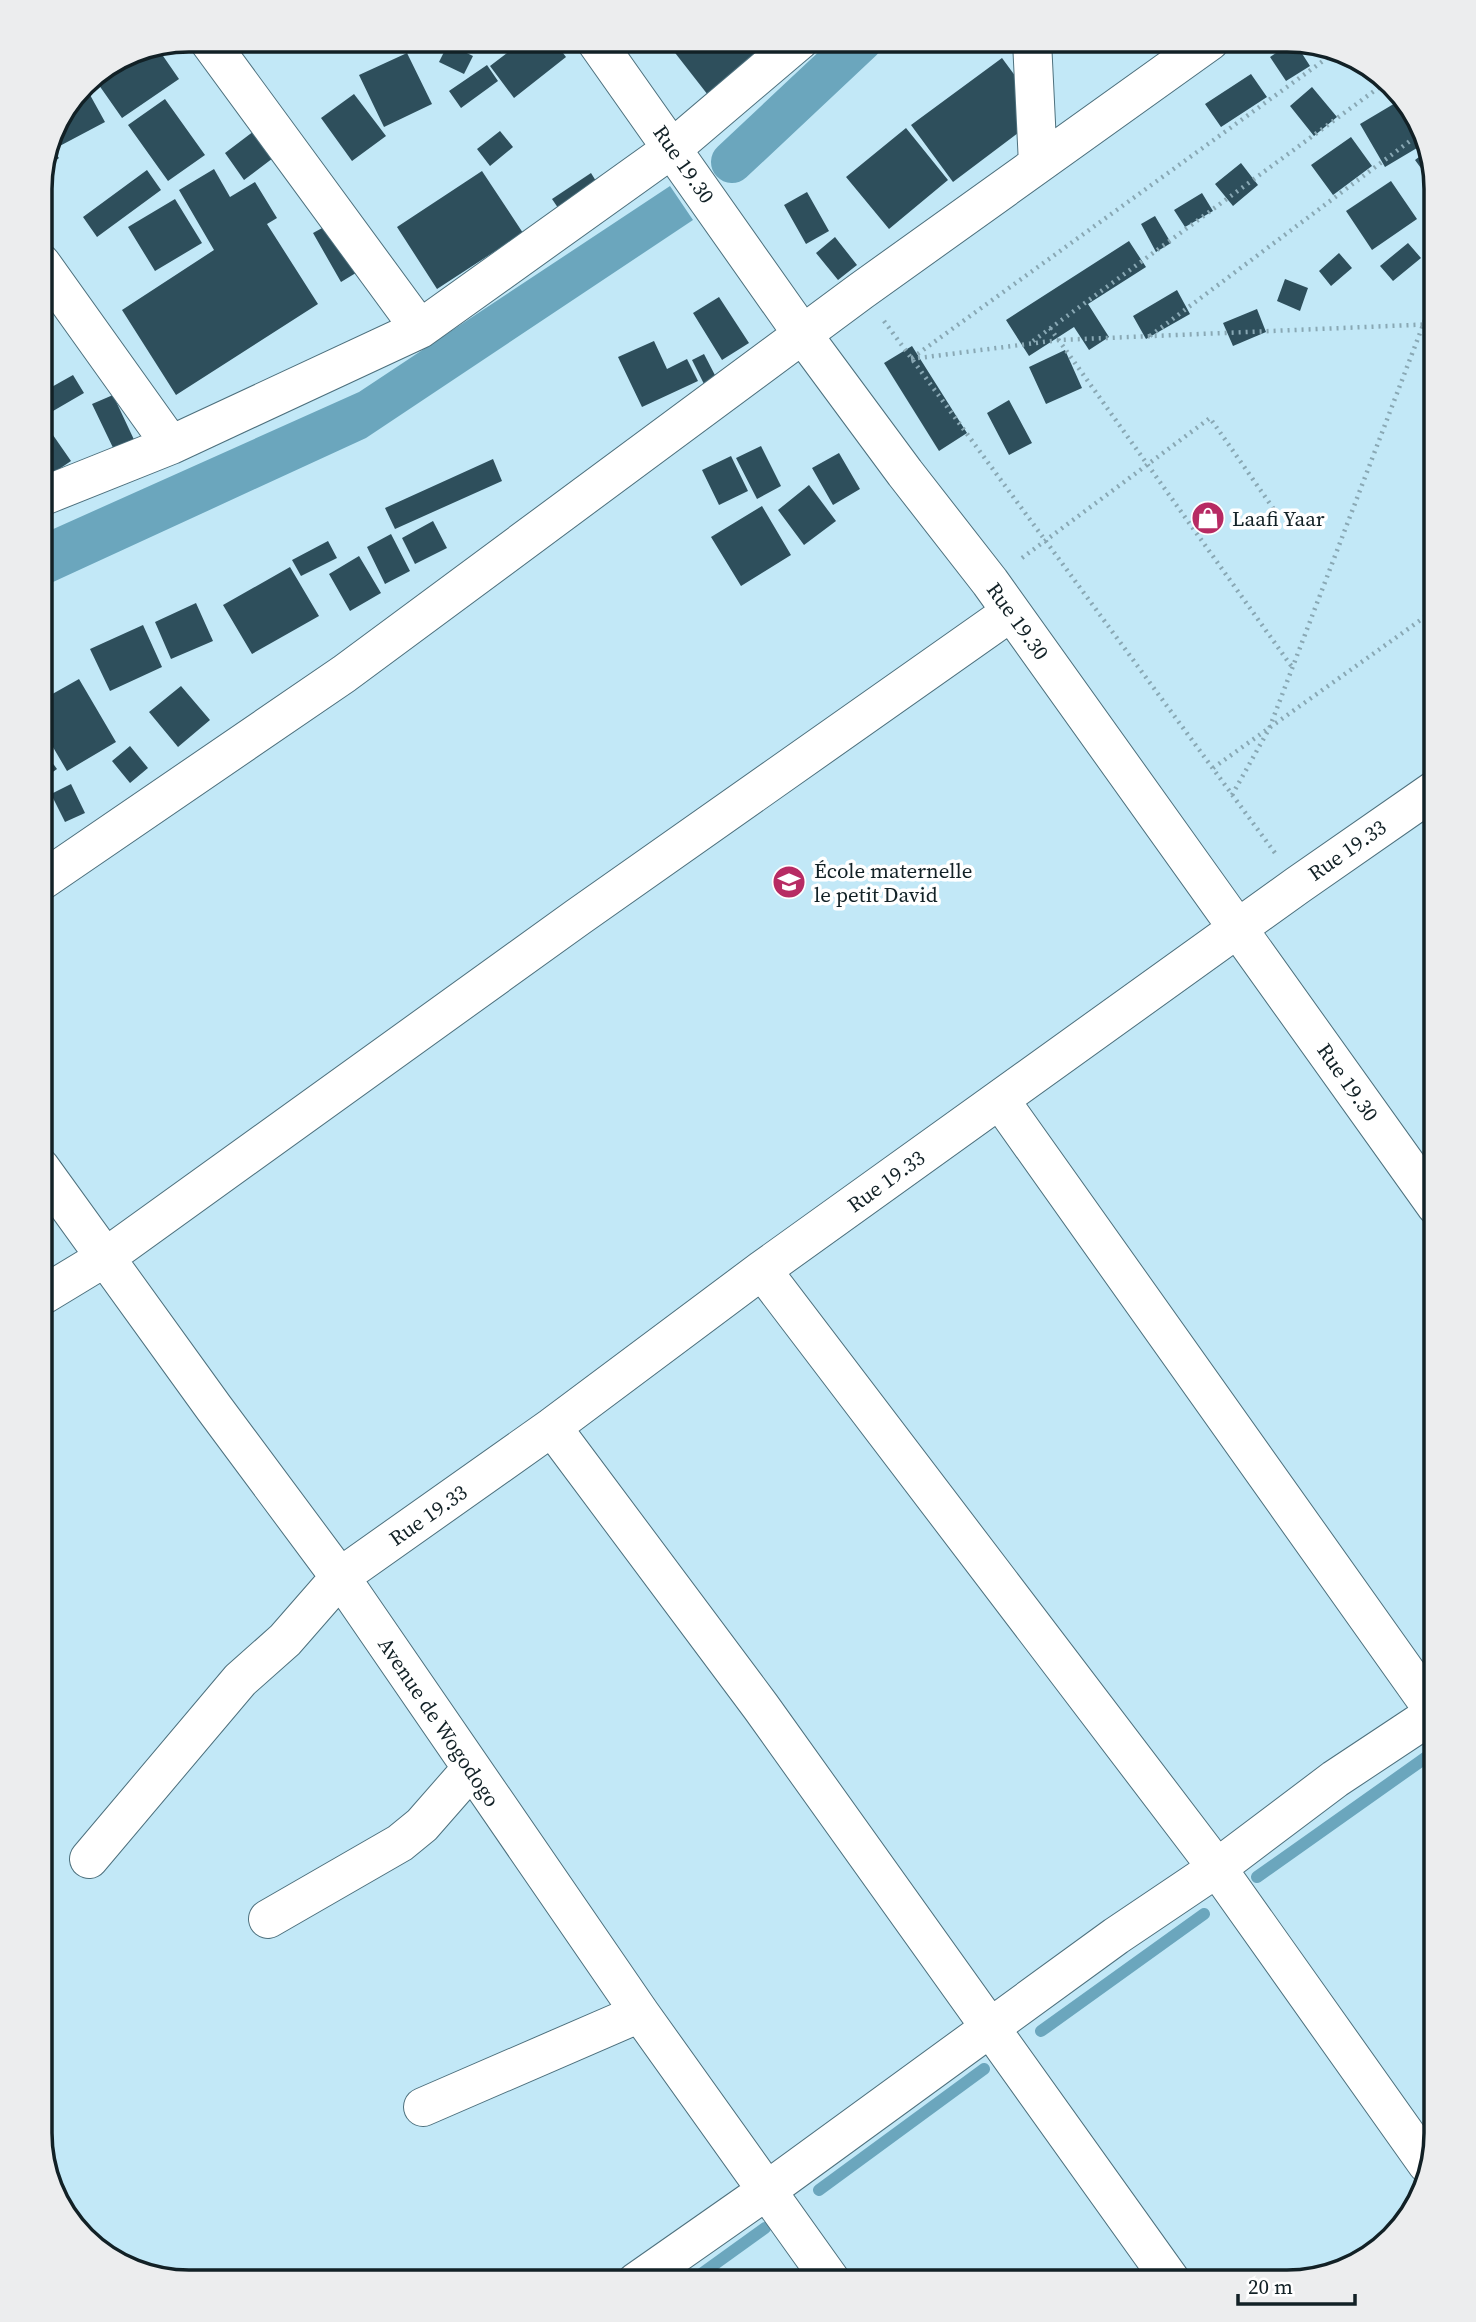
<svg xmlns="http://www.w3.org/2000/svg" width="1476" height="2322" font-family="'Source Serif 4',serif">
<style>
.water{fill:#6ba6bd}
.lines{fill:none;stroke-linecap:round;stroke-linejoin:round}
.stream{stroke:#6ba6bd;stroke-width:12}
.canal{stroke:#6ba6bd;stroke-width:42}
.building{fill:#2e4f5c}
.minor-casing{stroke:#4d707d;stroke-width:40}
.path{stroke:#89a8b4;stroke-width:4.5;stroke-dasharray:2 5;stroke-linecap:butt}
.minor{stroke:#fff;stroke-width:38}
.labels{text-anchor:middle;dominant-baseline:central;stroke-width:7;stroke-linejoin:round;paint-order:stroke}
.street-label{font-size:21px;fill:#122126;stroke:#fff}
.poi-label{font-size:21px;fill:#122126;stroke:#fff;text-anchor:start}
.rim{fill:none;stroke:#122126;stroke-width:3.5}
</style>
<rect width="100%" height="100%" fill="#c2e8f7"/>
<path class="water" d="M 670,186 L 693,220 L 366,438 L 40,588 L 40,535 L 359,392 Z"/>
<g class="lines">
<path class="stream" d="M 1257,1877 L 1428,1756
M 1041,2031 L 1204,1914
M 819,2190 L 984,2069
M 690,2282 L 765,2228"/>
<path class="canal" d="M 732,162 L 862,40"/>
</g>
<path class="building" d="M 496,40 L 518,40 L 501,49 Z
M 524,40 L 553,40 L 566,57 L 514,98 L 490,66 Z
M 665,40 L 711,40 L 717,48 L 726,40 L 783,40 L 715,104 Z
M 1294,41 L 1310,66 L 1286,81 L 1270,57 Z
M 176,43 L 161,53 L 179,79 L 122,118 L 94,78 L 133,51 Z
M 448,44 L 473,56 L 464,74 L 439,62 Z
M 407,53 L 432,104 L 384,127 L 359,75 Z
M 1002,58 L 1043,114 L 953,182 L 911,125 Z
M 487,65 L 498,81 L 461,108 L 449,91 Z
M 1251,74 L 1267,97 L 1221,127 L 1205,104 Z
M 84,84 L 105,122 L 54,149 L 50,141 L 52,132 Z
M 1312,87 L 1337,117 L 1314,136 L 1290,106 Z
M 354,94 L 386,136 L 352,161 L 321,118 Z
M 165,99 L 205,155 L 168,181 L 128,125 Z
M 1397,102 L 1422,145 L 1385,167 L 1360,124 Z
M 258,128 L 277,155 L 244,180 L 225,153 Z
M 906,128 L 948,180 L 889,229 L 846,177 Z
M 500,131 L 513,147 L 490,166 L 477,149 Z
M 1351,137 L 1372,166 L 1333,195 L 1311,165 Z
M 49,145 L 59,158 L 43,170 Z
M 1427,151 L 1431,171 L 1426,175 L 1415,160 Z
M 1241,163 L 1258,185 L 1233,206 L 1215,184 Z
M 214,169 L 230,197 L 255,182 L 277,218 L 267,224 L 318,304 L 176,395 L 122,310 L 214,250 L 179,190 Z
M 147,170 L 161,190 L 97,237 L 83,217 Z
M 482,171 L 523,233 L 437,289 L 397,227 Z
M 591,173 L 609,202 L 571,227 L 552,199 Z
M 1391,181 L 1417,219 L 1372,250 L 1346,211 Z
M 807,192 L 829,231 L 806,244 L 784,205 Z
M 1202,193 L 1213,211 L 1185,227 L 1174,210 Z
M 175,199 L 202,243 L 155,271 L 128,227 Z
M 1155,216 L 1171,243 L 1156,252 L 1141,224 Z
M 337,220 L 364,268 L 341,282 L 313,233 Z
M 835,237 L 857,265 L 838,280 L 816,253 Z
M 1129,241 L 1146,267 L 1088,304 L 1109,337 L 1089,350 L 1074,327 L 1029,356 L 1006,320 Z
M 1408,243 L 1421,258 L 1393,281 L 1380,266 Z
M 1339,253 L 1352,268 L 1331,286 L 1319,271 Z
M 1285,279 L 1308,288 L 1300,311 L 1277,301 Z
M 1177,290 L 1190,314 L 1146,339 L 1133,316 Z
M 719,297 L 749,343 L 722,360 L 693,313 Z
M 1257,309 L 1266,332 L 1233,346 L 1223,323 Z
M 654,341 L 667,369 L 687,359 L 698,381 L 642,407 L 618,357 Z
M 912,346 L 967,433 L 939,451 L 884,363 Z
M 1065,350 L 1082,388 L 1046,404 L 1029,367 Z
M 704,354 L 718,381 L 706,388 L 692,360 Z
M 73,375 L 84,393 L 41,418 L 41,393 Z
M 113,395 L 137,446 L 117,456 L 92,404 Z
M 1009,400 L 1032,443 L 1009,455 L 987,413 Z
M 46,425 L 71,461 L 46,478 L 41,470 L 41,429 Z
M 761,446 L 781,486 L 757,499 L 736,458 Z
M 839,453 L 860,489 L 833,505 L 812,468 Z
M 731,456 L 748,491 L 719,505 L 702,470 Z
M 493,459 L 502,481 L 395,529 L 385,508 Z
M 809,485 L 836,521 L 804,545 L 778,510 Z
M 762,506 L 791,555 L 741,586 L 711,537 Z
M 433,521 L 447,548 L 415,564 L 402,538 Z
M 391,534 L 410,571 L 385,584 L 367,547 Z
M 328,541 L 337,558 L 301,576 L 292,560 Z
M 359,556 L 381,593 L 350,611 L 329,574 Z
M 290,567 L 319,616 L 252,654 L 223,605 Z
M 196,603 L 213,641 L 171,659 L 155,622 Z
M 143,625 L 162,667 L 110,691 L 90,649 Z
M 79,679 L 116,742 L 67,771 L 40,725 L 40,701 Z
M 181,686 L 210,720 L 178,747 L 149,712 Z
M 40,746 L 57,769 L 40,781 Z
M 130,746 L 148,768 L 130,783 L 112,761 Z
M 71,784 L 85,813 L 65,822 L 51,794 Z"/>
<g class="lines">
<defs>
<path id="minor" d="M 208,40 L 420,329
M 595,40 L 803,335 L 905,473 L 990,582 L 1436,1206
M 1032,41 L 1038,164
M 41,263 L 171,445
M 41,497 L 171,445 L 420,329 L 673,148 L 800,40
M 40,882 L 344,674 L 861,291 L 1210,41
M 1000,1100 L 1436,1714
M 40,1167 L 214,1408 L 350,1591 L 640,2013 L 832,2282
M 762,1270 L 1217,1868 L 1427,2164
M 40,1297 L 106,1257 L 578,917 L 1011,612
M 552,1427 L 761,1707 L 1172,2282
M 89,1859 L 240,1680 L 285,1640 L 340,1577 L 552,1427 L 762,1270 L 1298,885 L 1436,789
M 268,1919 L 400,1843 L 422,1825 L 471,1769
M 423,2107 L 640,2013
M 636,2282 L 766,2191 L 1116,1936 L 1217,1868 L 1335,1779 L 1436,1712"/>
</defs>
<use href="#minor" class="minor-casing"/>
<path class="path" d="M 884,321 L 1275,853
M 1050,328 L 1292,667
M 1150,336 L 1422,132
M 1033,341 L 1385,83
M 912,358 L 1334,53
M 911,359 L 1059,340 L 1436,324
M 1022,558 L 1210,418 L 1280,518
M 1213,768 L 1436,609
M 1232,795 L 1269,729 L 1436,291"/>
<use href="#minor" class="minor"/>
</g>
<defs>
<symbol id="shop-disc" viewBox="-11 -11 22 22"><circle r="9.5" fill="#b72b63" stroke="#fff"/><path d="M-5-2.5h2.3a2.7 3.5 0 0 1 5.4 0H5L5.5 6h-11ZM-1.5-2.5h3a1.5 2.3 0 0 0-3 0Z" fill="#fff"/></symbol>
<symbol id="school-disc" viewBox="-11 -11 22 22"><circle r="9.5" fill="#b72b63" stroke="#fff"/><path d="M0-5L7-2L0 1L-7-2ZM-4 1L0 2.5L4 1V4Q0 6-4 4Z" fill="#fff"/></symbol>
</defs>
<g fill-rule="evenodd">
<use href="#shop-disc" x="1189" y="499" width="38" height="38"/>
<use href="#school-disc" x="770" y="863" width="38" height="38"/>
</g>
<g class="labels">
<g class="street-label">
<text transform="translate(684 164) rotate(55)">Rue 19.30</text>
<text transform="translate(1018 621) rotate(54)">Rue 19.30</text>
<text transform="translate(1347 850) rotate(-35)">Rue 19.33</text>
<text transform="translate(1348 1082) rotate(55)">Rue 19.30</text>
<text transform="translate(886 1181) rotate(-36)">Rue 19.33</text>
<text transform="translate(428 1515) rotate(-35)">Rue 19.33</text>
<text transform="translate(439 1722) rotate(56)">Avenue de Wogodogo</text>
</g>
<g class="poi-label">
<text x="1232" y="518">Laafi Yaar</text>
<text x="814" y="870">École maternelle<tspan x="814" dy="24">le petit David</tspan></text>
</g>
</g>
<path d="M0 0H1476V2322H0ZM189 52H1287A137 137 0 0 1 1424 189V2133A137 137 0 0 1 1287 2270H189A137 137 0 0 1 52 2133V189A137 137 0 0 1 189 52Z" fill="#ecedee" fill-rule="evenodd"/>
<path class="rim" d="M189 52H1287A137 137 0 0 1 1424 189V2133A137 137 0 0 1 1287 2270H189A137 137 0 0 1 52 2133V189A137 137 0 0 1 189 52Z"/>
<path d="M1238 2294v10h117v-10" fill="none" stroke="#122126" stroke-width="3.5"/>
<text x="1248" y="2294" font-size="21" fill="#122126" stroke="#ffffff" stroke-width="5" paint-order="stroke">20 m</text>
</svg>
